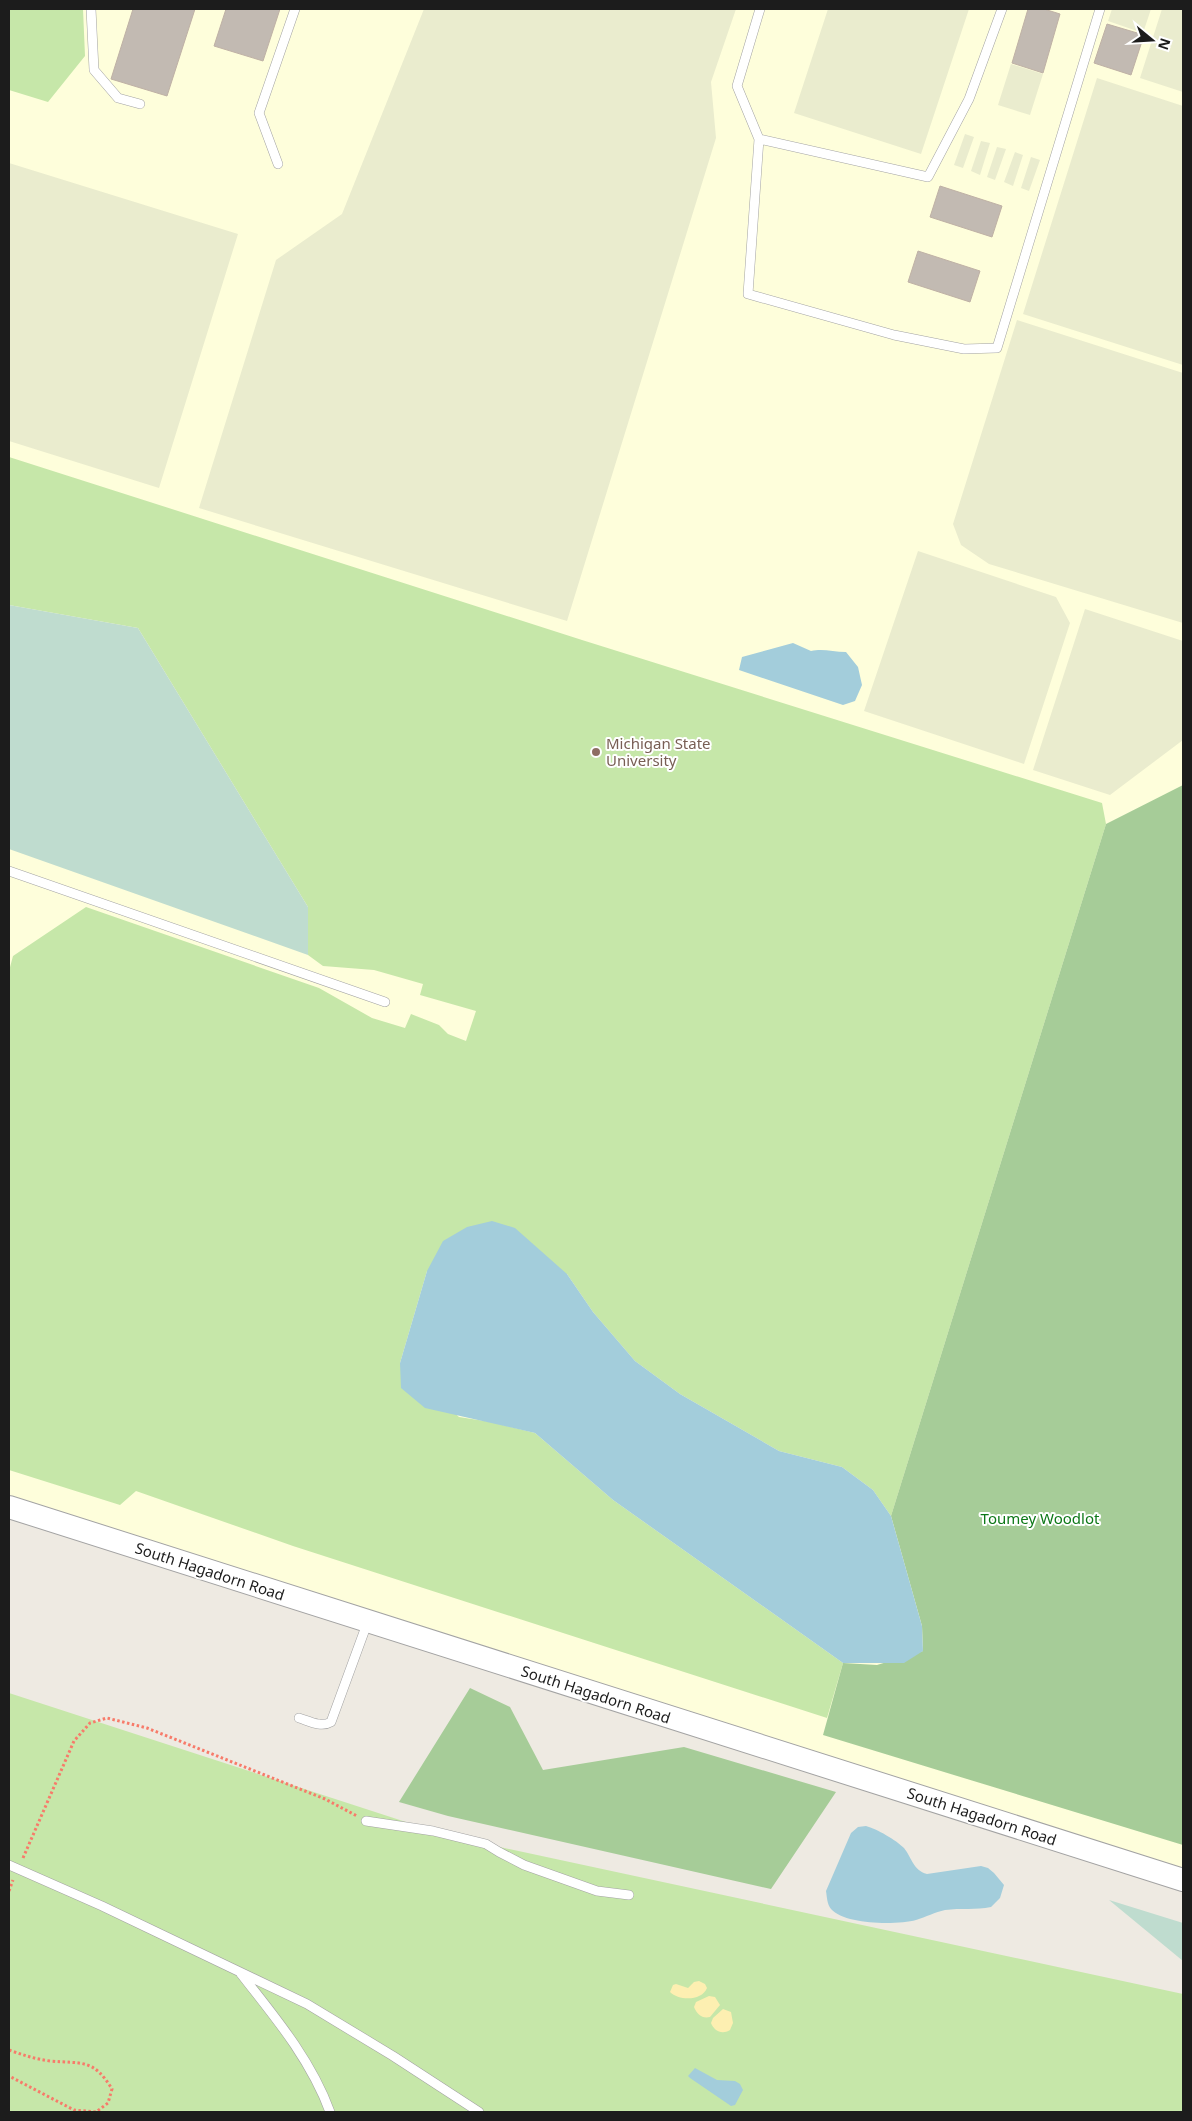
<svg xmlns="http://www.w3.org/2000/svg" width="1192" height="2121" font-family="'Noto Sans',sans-serif">
<style>
.education{fill:#fefedb}
.farmland{fill:#eaecce}
.grass{fill:#c6e7a9}
.forest{fill:#a6cc98}
.wetland{fill:#bfdccf}
.sand{fill:#fdefb1}
.water{fill:#a3cddb}
.building{fill:#c2bab2;stroke:#bfb1a5}
.lines{fill:none;stroke-linecap:round;stroke-linejoin:round}
.service-casing{stroke:#a3a3a3;stroke-width:10}
.tertiary-casing{stroke:#a3a3a3;stroke-width:24}
.path{stroke:#f77b6a;stroke-width:3;stroke-dasharray:2.5 2.5;stroke-linecap:butt}
.service{stroke:#fff;stroke-width:9}
.tertiary{stroke:#fff;stroke-width:22}
.education-dot{fill:#8d6e63;stroke:#fff;stroke-width:2}
.labels{text-anchor:middle;dominant-baseline:central;stroke-width:4;stroke-linejoin:round;paint-order:stroke}
.education-label{font-size:15px;fill:#785e54;stroke:#fff;text-anchor:start}
.park-label{font-size:15px;fill:#0d7818;stroke:#fff}
.street-label{font-size:15px;fill:#1c1c1c;stroke:#fff}
</style>
<rect width="100%" height="100%" fill="#eeeae2"/>
<path class="education" d="M 9,9 L 1183,9 L 1183,1869 L 9,1495 Z"/>
<path class="farmland" d="M 424,9 L 736,9 L 711,82 L 716,138 L 567,621 L 199,508 L 276,260 L 342,214 Z
M 828,9 L 969,9 L 921,154 L 794,113 Z
M 1112,9 L 1151,9 L 1143,33 L 1108,21 Z
M 1162,9 L 1183,9 L 1183,92 L 1140,78 Z
M 1011,64 L 1043,74 L 1030,115 L 998,105 Z
M 1097,78 L 1183,106 L 1183,365 L 1023,314 Z
M 965,134 L 974,137 L 963,168 L 954,165 Z
M 981,141 L 990,143 L 980,175 L 971,171 Z
M 997,147 L 1006,149 L 995,180 L 987,177 Z
M 1015,152 L 1023,155 L 1013,186 L 1004,182 Z
M 1031,157 L 1040,160 L 1029,191 L 1021,188 Z
M 9,163 L 238,234 L 159,488 L 9,441 Z
M 1017,320 L 1183,373 L 1183,623 L 989,564 L 961,545 L 953,524 Z
M 918,551 L 1056,597 L 1070,623 L 1024,764 L 864,711 Z
M 1085,609 L 1183,641 L 1183,740 L 1110,795 L 1033,770 Z"/>
<path class="grass" d="M 9,9 L 83,9 L 85,56 L 48,102 L 9,90 Z
M 9,457 L 582,640 L 1102,803 L 1106,824 L 891,1516 L 873,1490 L 842,1467 L 779,1451 L 680,1394 L 635,1361 L 593,1312 L 567,1274 L 427,1271 L 400,1363 L 459,1417 L 491,1422 L 535,1433 L 613,1500 L 843,1663 L 827,1718 L 293,1546 L 136,1491 L 120,1505 L 9,1470 L 9,971 L 13,956 L 86,907 L 319,988 L 372,1018 L 405,1028 L 411,1014 L 439,1025 L 448,1034 L 466,1041 L 476,1011 L 420,995 L 423,984 L 374,970 L 323,966 L 308,955 L 308,907 L 138,628 L 9,605 Z
M 9,1693 L 449,1836 L 1183,1994 L 1183,2112 L 9,2112 Z"/>
<path class="forest" d="M 1183,785 L 1183,1845 L 823,1735 L 843,1663 L 877,1665 L 923,1651 L 922,1626 L 891,1516 L 1106,824 Z
M 470,1688 L 510,1707 L 543,1770 L 684,1747 L 836,1792 L 771,1889 L 448,1816 L 399,1802 Z"/>
<path class="wetland" d="M 9,605 L 138,628 L 308,907 L 308,955 L 9,849 Z
M 1109,1900 L 1183,1923 L 1183,1961 Z"/>
<path class="sand" d="M 699,1981 L 705,1984 L 707,1988 C 702,2001 679,2001 670,1992 L 673,1985 L 676,1984 L 688,1988 L 694,1982 Z
M 709,1996 L 715,1997 L 720,2005 L 710,2017 C 702,2019 697,2014 694,2007 L 696,2002 Z
M 723,2009 L 731,2012 L 733,2023 L 730,2030 C 722,2035 714,2031 711,2023 L 713,2018 Z"/>
<path class="water" d="M 793,643 L 811,651 C 823,648 833,652 846,652 L 858,667 L 862,685 L 855,701 L 843,705 L 739,670 L 742,657 Z
M 492,1221 L 515,1228 L 567,1274 L 593,1312 L 635,1361 L 680,1394 L 779,1451 L 842,1467 L 873,1490 L 891,1516 L 922,1626 L 923,1651 L 904,1663 L 843,1663 L 613,1500 L 535,1433 L 425,1408 L 401,1388 L 400,1363 L 427,1271 L 443,1241 L 467,1227 Z
M 866,1826 C 877,1829 896,1840 904,1848 C 912,1858 913,1870 927,1874 L 981,1866 L 988,1868 L 994,1873 L 1004,1885 L 1000,1898 L 991,1907 C 976,1910 961,1908 945,1910 C 935,1912 926,1917 916,1920 C 897,1925 845,1925 831,1909 C 827,1904 827,1897 826,1891 L 851,1833 L 858,1827 Z
M 695,2068 L 717,2080 L 735,2081 L 740,2084 L 743,2090 L 735,2105 L 731,2106 L 690,2078 L 688,2076 Z"/>
<path class="building" d="M 133,9 L 195,9 L 167,96 L 111,79 Z
M 226,9 L 280,9 L 263,61 L 214,46 Z
M 1028,9 L 1044,9 L 1060,14 L 1043,73 L 1012,63 Z
M 1107,24 L 1144,35 L 1131,75 L 1094,63 Z
M 940,186 L 1002,206 L 992,237 L 930,217 Z
M 918,251 L 980,271 L 970,302 L 908,282 Z"/>
<g class="lines">
<defs>
<path id="service" d="M 91,9 L 94,70 L 118,98 L 140,104
M 760,9 L 737,86 L 759,139 L 748,294 L 894,335 L 964,349 L 997,348 L 1100,9
M 759,139 L 928,177 L 969,99 L 1002,9
M 278,164 L 259,113 L 295,9
M 9,871 L 385,1002
M 299,1718 C 309,1721 321,1728 331,1722 L 368,1621
M 366,1821 L 433,1831 L 486,1844 L 499,1852 L 524,1865 L 597,1891 L 629,1895
M 9,1865 L 102,1906 L 307,2004 L 393,2056 L 479,2112
M 241,1974 C 275,2017 311,2060 330,2112"/>
<path id="tertiary" d="M 9,1507 L 1183,1880"/>
</defs>
<use href="#service" class="service-casing"/>
<use href="#tertiary" class="tertiary-casing"/>
<path class="path" d="M 23,1858 L 74,1741 L 90,1723 L 107,1718 L 147,1728 L 325,1799 L 357,1816
M 9,1891 L 13,1880
M 9,2050 C 23,2055 35,2059 50,2061 C 82,2064 93,2058 112,2089 L 108,2103 L 96,2112 L 74,2110 L 9,2076"/>
<use href="#service" class="service"/>
<use href="#tertiary" class="tertiary"/>
</g>
<circle class="education-dot" cx="596" cy="752" r="5"/>
<g class="labels">
<g class="education-label">
<text x="606" y="743">Michigan State<tspan x="606" dy="17">University</tspan></text>
</g>
<g class="park-label">
<text x="1040" y="1518">Toumey Woodlot</text>
</g>
<g class="street-label">
<text transform="translate(210 1571) rotate(18)">South Hagadorn Road</text>
<text transform="translate(596 1694) rotate(18)">South Hagadorn Road</text>
<text transform="translate(982 1816) rotate(18)">South Hagadorn Road</text>
</g>
</g>
<rect width="1192" height="2121" fill="none" stroke="#1c1c1c" stroke-width="20"/>
<g transform="translate(1152 40) rotate(108)" stroke="#ffffff" stroke-width="4" paint-order="stroke">
<path d="M0-4L9 19L0 12L-9 19Z" fill="#1c1c1c"/>
<text y="-8" font-size="14" font-weight="bold" text-anchor="middle" fill="#1c1c1c">N</text>
</g>
</svg>
